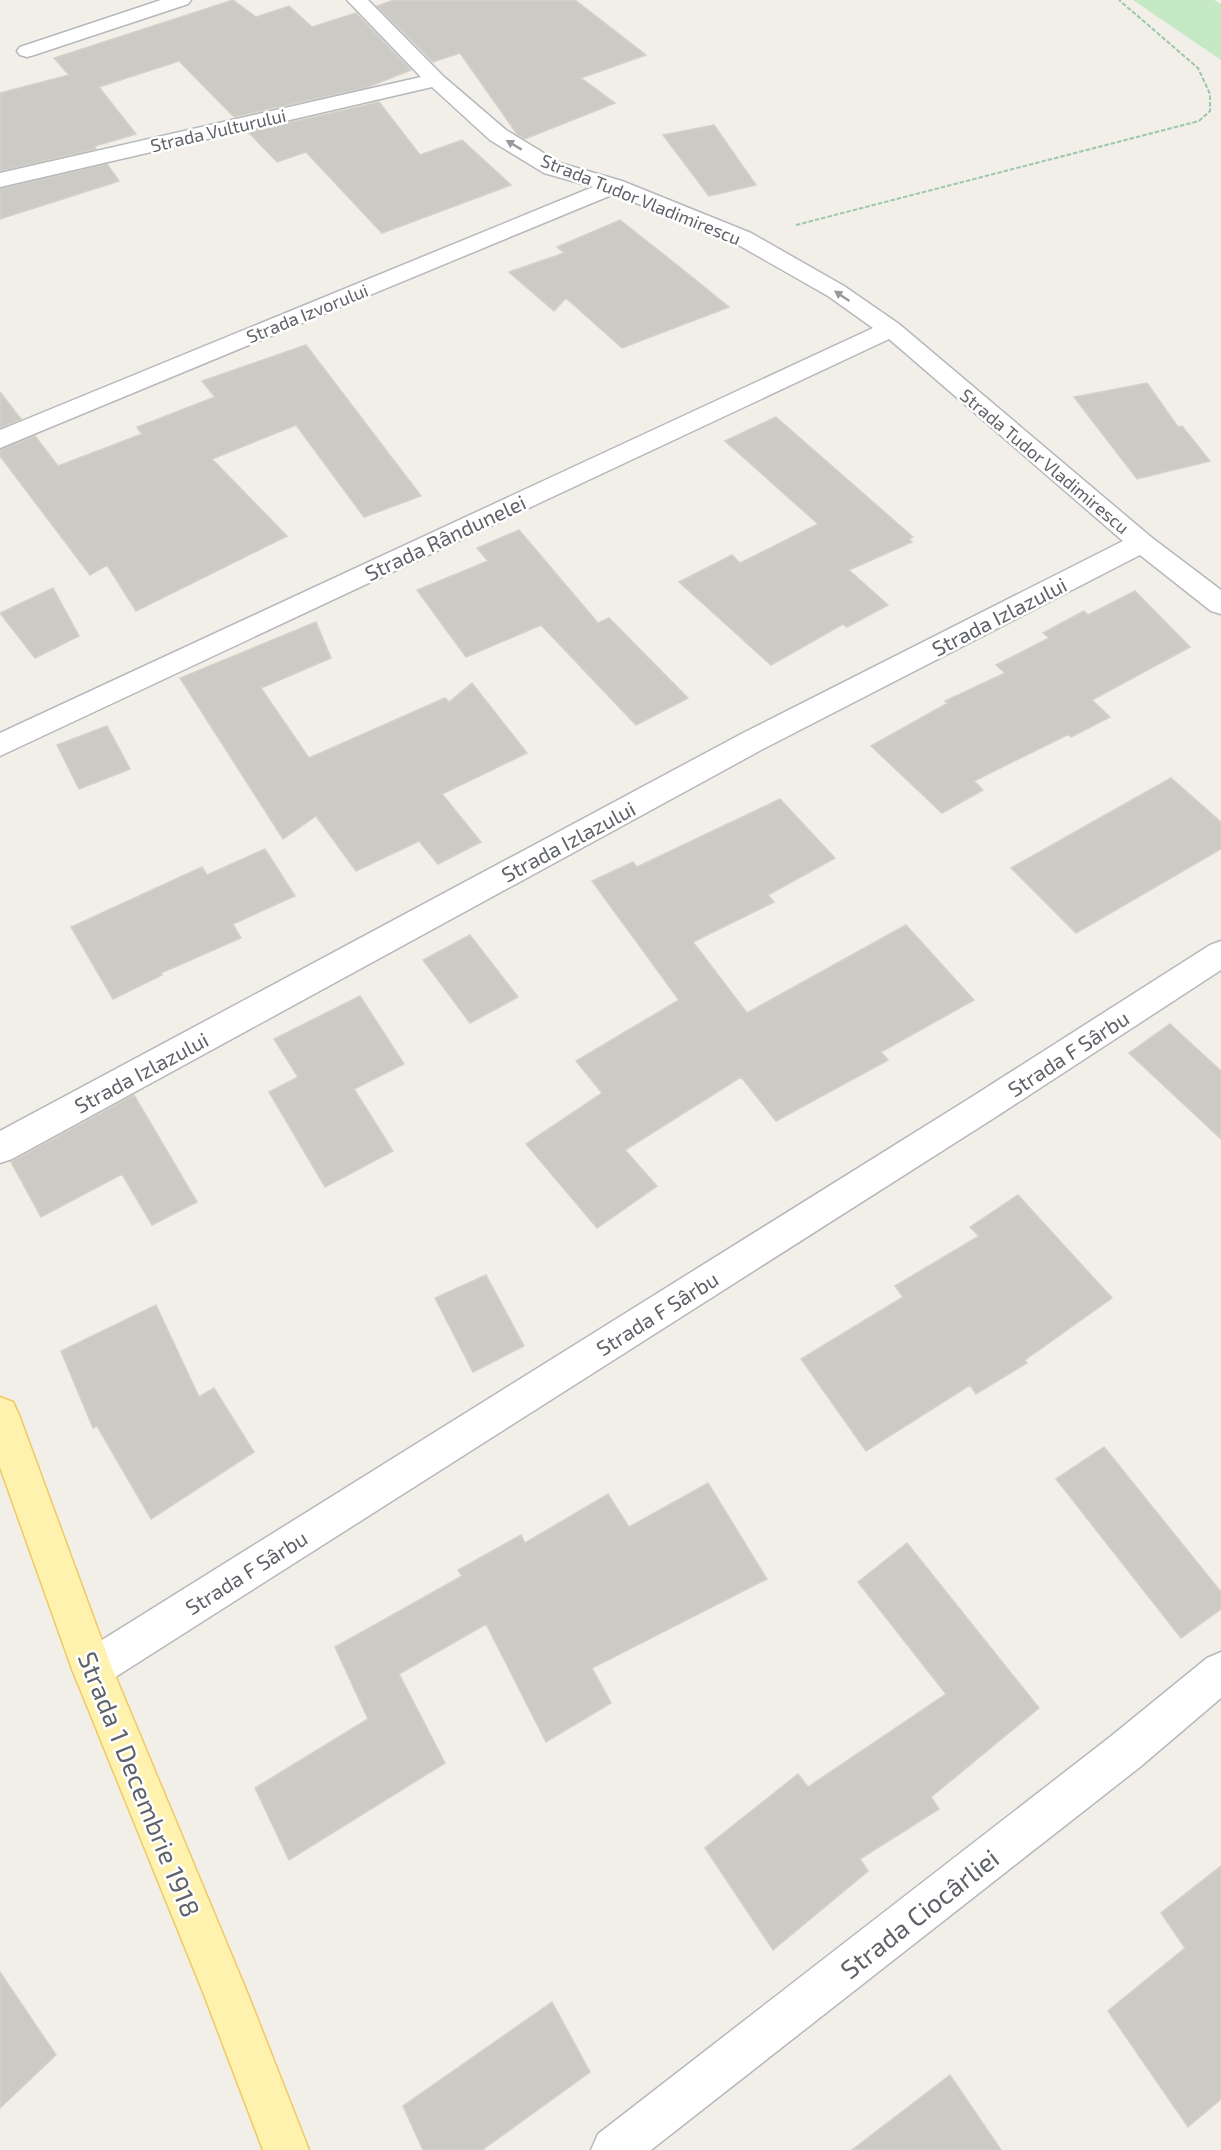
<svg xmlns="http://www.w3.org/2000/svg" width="1221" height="2150" font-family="'Exo 2',sans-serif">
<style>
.green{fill:#c5e8c5}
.building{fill:#cccac5;stroke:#d6d1c6;stroke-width:1.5}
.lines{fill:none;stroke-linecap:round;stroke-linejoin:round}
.street-casing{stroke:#b5b8bc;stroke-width:3}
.primary-casing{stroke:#f2c960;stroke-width:3}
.path{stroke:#9cc7a9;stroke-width:2;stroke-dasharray:4.5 2;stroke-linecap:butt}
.street{fill:#fff;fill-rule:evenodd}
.primary{fill:#fff2af;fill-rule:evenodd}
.oneway{fill:#979a9d}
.labels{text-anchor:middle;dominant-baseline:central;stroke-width:5;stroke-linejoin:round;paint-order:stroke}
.far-street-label{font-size:18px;fill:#5f6368;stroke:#fff}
.street-label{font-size:21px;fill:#5f6368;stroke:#fff}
.near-street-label{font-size:26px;fill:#5f6368;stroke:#fff}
</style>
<rect width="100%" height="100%" fill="#f1efe8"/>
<path class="green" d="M 1133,0 L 1214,0 L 1221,4 L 1221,60 Z"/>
<path class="building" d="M 233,0 L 256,17 L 289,6 L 312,27 L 356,13 L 411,70 L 368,87 L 234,117 L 179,61 L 99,87 L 136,134 L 95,146 L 96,149 L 0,171 L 0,93 L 69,75 L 54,58 Z
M 394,0 L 575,0 L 646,55 L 581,78 L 615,103 L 525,139 L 517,134 L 460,53 L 433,62 L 377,6 Z
M 379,102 L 420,155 L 462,140 L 511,185 L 382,233 L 306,152 L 277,162 L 248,132 Z
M 714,125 L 756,185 L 709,196 L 663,135 Z
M 107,164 L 119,181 L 0,219 L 0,189 Z
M 620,220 L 682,269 L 729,307 L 622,348 L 566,298 L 554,311 L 509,272 L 564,253 L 557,247 Z
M 306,345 L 421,496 L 364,517 L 296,425 L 212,459 L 287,536 L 136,611 L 107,565 L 90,575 L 0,456 L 0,450 L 35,436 L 58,466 L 142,434 L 137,427 L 215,397 L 202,381 Z
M 1147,383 L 1178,427 L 1182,426 L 1210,461 L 1137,479 L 1074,397 Z
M 0,392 L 21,419 L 0,428 Z
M 776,417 L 913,537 L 909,539 L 912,542 L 849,570 L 888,605 L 847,627 L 843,624 L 771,665 L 679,582 L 732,555 L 740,563 L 818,524 L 725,441 Z
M 519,530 L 598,623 L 609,618 L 688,698 L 636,725 L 541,625 L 466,657 L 417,590 L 488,561 L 477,548 Z
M 53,588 L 79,636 L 35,658 L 0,613 Z
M 1135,591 L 1190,647 L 1092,700 L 1110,717 L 1071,737 L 1069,734 L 974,781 L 983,790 L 942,813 L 871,746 L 948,703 L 945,701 L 1005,673 L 996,665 L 1049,638 L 1043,633 L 1084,611 L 1088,615 Z
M 316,622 L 331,658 L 261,688 L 309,758 L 445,698 L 449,702 L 472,683 L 527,753 L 442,794 L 481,842 L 438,864 L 419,841 L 356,871 L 316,816 L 283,839 L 180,678 Z
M 107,726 L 130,769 L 79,789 L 57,745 Z
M 1171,778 L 1221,822 L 1221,849 L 1076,933 L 1011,868 Z
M 780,799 L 835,858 L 768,895 L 774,902 L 693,942 L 747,1013 L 906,925 L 974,1000 L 881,1052 L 888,1060 L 776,1121 L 741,1077 L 625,1150 L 657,1186 L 597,1228 L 526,1144 L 602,1093 L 576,1061 L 679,1000 L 592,881 L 633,862 L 637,867 Z
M 265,849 L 295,896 L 233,924 L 241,938 L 161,973 L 162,975 L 113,999 L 71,927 L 202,867 L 207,875 Z
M 470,935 L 518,997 L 470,1023 L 423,960 Z
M 360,996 L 404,1064 L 354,1089 L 393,1151 L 325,1187 L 269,1092 L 298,1077 L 274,1039 Z
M 1170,1024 L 1221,1071 L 1221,1139 L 1129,1053 Z
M 134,1095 L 197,1202 L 152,1225 L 122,1174 L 41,1217 L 11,1162 Z
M 1018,1195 L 1112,1298 L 1025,1360 L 1027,1363 L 976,1394 L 970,1385 L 866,1451 L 801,1359 L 903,1297 L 895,1286 L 979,1236 L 970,1227 Z
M 486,1275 L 524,1346 L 473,1372 L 435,1298 Z
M 156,1305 L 199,1397 L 214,1388 L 254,1452 L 151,1519 L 97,1426 L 93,1428 L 61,1351 Z
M 1104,1447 L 1221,1592 L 1221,1609 L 1181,1638 L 1056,1479 Z
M 708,1483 L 767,1579 L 592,1668 L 611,1703 L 546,1742 L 486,1624 L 399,1674 L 445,1763 L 289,1860 L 255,1788 L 368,1719 L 335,1647 L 462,1576 L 458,1570 L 521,1535 L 525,1543 L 608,1494 L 629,1527 Z
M 907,1543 L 1039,1708 L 931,1797 L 939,1809 L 860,1859 L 868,1871 L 773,1950 L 705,1848 L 798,1774 L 808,1787 L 946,1694 L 858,1582 Z
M 1221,1866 L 1221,2099 L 1188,2127 L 1108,2011 L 1185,1948 L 1161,1913 Z
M 0,1972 L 56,2055 L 0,2108 Z
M 552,2002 L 590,2072 L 482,2150 L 423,2150 L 403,2106 Z
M 950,2075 L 1001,2150 L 852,2150 Z"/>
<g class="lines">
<defs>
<path id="street" d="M 161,0 L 191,0 L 188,4 L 34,55 L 27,57 L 20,55 L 17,51 L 20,47 Z
M 347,0 L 368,0 L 443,76 L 506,130 L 560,163 L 622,181 L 751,233 L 844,286 L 899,324 L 1151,537 L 1221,590 L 1221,614 L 1211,611 L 1140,555 L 763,749 L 12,1159 L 0,1163 L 0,1131 L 743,733 L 1123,541 L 889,339 L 0,756 L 0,733 L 873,328 L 828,296 L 735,243 L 614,194 L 0,448 L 0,430 L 593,187 L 544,173 L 490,140 L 432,87 L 0,187 L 0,173 L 421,77 Z
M 1221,941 L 1221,970 L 994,1118 L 106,1683 L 92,1689 L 78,1683 L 72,1669 L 78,1655 L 970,1098 L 1210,945 Z
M 1221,1652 L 1221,1698 L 1140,1767 L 651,2150 L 591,2150 L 598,2134 L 1110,1737 L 1207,1658 Z"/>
<path id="primary" d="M 0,1397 L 13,1402 L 19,1415 L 112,1668 L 247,1992 L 309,2150 L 263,2150 L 203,1992 L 72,1669 L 0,1467 Z"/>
</defs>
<use href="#street" class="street-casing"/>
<use href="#primary" class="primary-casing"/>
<path class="path" d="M 796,225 L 1199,121 L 1210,111 L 1210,94 L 1198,68 L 1119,0"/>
<use href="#street" class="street"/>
<use href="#primary" class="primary"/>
</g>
<defs><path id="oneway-solid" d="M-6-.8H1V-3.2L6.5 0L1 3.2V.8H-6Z" transform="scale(1.5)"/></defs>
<g class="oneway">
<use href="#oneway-solid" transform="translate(514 145) rotate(-149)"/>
<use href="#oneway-solid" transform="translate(842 296) rotate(-146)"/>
</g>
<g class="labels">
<g class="far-street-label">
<text transform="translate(218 130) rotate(-13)">Strada Vulturului</text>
<text transform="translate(641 199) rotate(22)">Strada Tudor Vladimirescu</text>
<text transform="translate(307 313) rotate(-22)">Strada Izvorului</text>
<text transform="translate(1045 461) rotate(40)">Strada Tudor Vladimirescu</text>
</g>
<g class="street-label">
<text transform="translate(445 537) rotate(-25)">Strada Rândunelei</text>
<text transform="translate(999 616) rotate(-27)">Strada Izlazului</text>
<text transform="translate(568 841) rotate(-28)">Strada Izlazului</text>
<text transform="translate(1068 1053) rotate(-33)">Strada F Sârbu</text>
<text transform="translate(141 1072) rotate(-28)">Strada Izlazului</text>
<text transform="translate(657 1313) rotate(-32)">Strada F Sârbu</text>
<text transform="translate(246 1572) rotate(-32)">Strada F Sârbu</text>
</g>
<g class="near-street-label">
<text transform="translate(140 1784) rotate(68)">Strada 1 Decembrie 1918</text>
<text transform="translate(919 1913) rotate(-38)">Strada Ciocârliei</text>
</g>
</g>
</svg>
